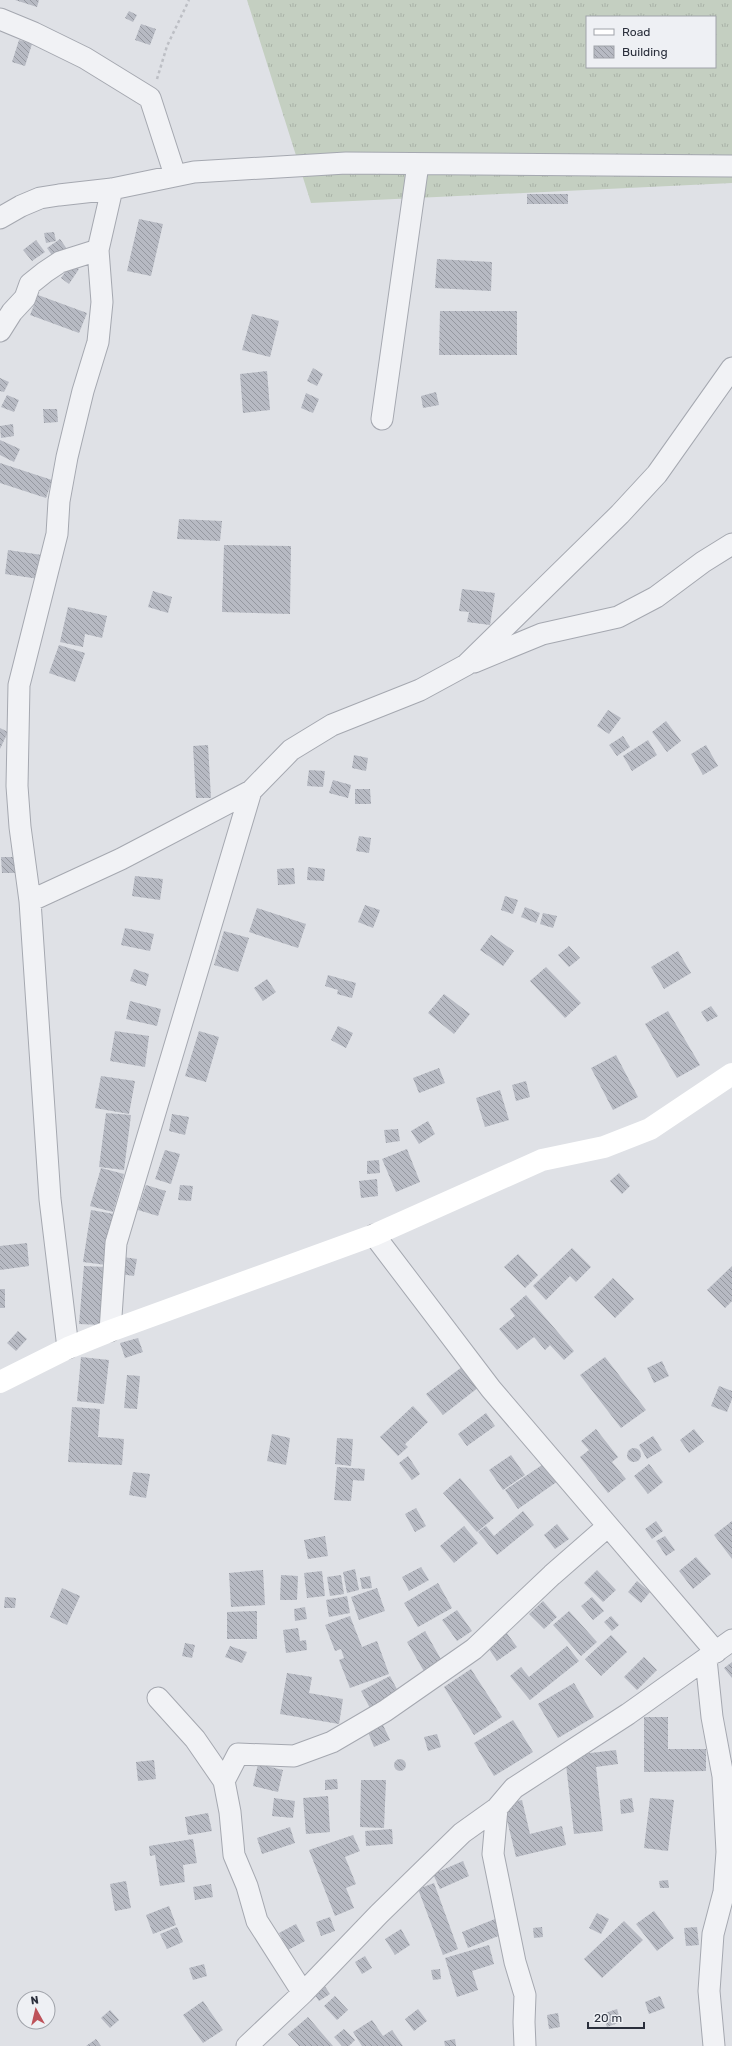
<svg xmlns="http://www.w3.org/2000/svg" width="732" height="2046" font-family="Rubik,sans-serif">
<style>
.grass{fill:url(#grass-tufts);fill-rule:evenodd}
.building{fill:url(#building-back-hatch)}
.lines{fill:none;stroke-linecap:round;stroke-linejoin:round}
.minor-casing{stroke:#a5a8b0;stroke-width:23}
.path{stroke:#bdbfc5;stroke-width:2.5;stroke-dasharray:3 3;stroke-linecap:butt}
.minor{stroke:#f1f2f5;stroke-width:21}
.secondary{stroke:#fff;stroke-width:22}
</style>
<defs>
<pattern id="grass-tufts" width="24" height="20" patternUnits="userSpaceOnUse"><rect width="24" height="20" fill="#c4cfc1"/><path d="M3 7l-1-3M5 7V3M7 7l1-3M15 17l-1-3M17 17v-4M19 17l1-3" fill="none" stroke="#a9b2a7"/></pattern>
<pattern id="building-back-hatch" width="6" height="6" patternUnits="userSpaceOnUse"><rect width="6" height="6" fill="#b7bac3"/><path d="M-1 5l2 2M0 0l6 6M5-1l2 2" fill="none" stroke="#9598a0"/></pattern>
</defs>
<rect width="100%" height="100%" fill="#dfe1e6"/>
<path class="grass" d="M 247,0 L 732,0 L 732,183 L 311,203 ZM 587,17 L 715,17 L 715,67 L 587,67 Z"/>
<path class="building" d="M 15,0 L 39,0 L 37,7 Z
M 129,11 L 137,15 L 133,22 L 125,18 Z
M 141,24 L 156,29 L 150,45 L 135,40 Z
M 19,40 L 32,44 L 25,66 L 12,62 Z
M 527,194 L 568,194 L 568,204 L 527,204 Z
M 139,219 L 163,224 L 151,276 L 127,271 Z
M 54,232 L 56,241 L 46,243 L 44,233 Z
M 60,239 L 69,252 L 56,261 L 47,248 Z
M 36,240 L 45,252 L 32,261 L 23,250 Z
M 437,259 L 492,262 L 491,291 L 435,288 Z
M 71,264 L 79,269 L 69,284 L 61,278 Z
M 38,295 L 87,313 L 79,333 L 30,315 Z
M 440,311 L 517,311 L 517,355 L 439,355 Z
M 252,314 L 279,321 L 270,357 L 242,350 Z
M 313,368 L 323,374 L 317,386 L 307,381 Z
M 267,371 L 270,410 L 243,413 L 240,374 Z
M 0,378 L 9,382 L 4,392 L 0,391 Z
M 436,392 L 439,405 L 423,408 L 421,396 Z
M 306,393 L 319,399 L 313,413 L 301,408 Z
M 7,395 L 19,400 L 14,412 L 1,407 Z
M 43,409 L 57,409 L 58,422 L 44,423 Z
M 13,424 L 14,436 L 1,438 L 0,426 Z
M 0,440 L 20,449 L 14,462 L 0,455 Z
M 0,463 L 52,480 L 46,498 L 0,483 Z
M 179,519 L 222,521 L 220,541 L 177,539 Z
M 224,545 L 291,546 L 290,614 L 222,612 Z
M 8,550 L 42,555 L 39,579 L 5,574 Z
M 462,589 L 495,593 L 490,625 L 467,622 L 469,612 L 459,611 Z
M 153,591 L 172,597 L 168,613 L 148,607 Z
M 68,607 L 107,616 L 102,638 L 85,634 L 83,647 L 60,642 Z
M 59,645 L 85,653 L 75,682 L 49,673 Z
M 608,710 L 621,718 L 609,734 L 597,726 Z
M 666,721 L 681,741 L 667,752 L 652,732 Z
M 0,728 L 8,732 L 0,749 Z
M 623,736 L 630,747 L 617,756 L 609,745 Z
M 648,740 L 657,755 L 632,771 L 623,756 Z
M 208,745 L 211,798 L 196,798 L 193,746 Z
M 706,745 L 718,766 L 703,775 L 691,754 Z
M 354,755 L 368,758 L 366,771 L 352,768 Z
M 309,770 L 325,771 L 323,787 L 307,786 Z
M 333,780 L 351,785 L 348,798 L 329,793 Z
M 355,789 L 370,789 L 371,804 L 355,804 Z
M 359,836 L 371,838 L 369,853 L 356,851 Z
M 1,857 L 15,857 L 16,873 L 2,873 Z
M 308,867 L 325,869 L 324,881 L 307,880 Z
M 294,868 L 295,884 L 278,885 L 277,869 Z
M 135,876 L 163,879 L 160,900 L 132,896 Z
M 505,896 L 518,900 L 513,914 L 501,910 Z
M 365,905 L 380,910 L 373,928 L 358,922 Z
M 525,907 L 540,913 L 536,923 L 521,917 Z
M 257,908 L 306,924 L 298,948 L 249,932 Z
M 543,913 L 557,916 L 553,928 L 540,924 Z
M 125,928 L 154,934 L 150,951 L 121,945 Z
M 224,931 L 249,938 L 238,972 L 214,965 Z
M 491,935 L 514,951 L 503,966 L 480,950 Z
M 569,946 L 580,958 L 569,967 L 558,955 Z
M 678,951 L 691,973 L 664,989 L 651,967 Z
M 546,967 L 581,1003 L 565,1018 L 530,981 Z
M 134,969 L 149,974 L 146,986 L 130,981 Z
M 328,975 L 356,983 L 352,998 L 337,994 L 338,990 L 325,986 Z
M 267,979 L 276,992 L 263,1001 L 254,988 Z
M 444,994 L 470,1014 L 454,1034 L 428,1013 Z
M 130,1001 L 161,1009 L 157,1026 L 126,1019 Z
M 711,1006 L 718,1016 L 707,1022 L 701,1012 Z
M 668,1011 L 700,1065 L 677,1078 L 645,1024 Z
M 338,1026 L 353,1033 L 346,1048 L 331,1040 Z
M 115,1031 L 149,1036 L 145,1067 L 110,1061 Z
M 199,1031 L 219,1037 L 206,1082 L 185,1076 Z
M 616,1055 L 638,1097 L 613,1110 L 591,1068 Z
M 439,1068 L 445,1083 L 419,1093 L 413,1078 Z
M 101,1076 L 135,1081 L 129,1114 L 95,1108 Z
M 526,1081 L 530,1097 L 516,1101 L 512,1085 Z
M 500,1090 L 509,1120 L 485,1127 L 476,1098 Z
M 106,1113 L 131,1115 L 124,1170 L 99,1167 Z
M 172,1114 L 189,1117 L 185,1135 L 169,1131 Z
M 428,1121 L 435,1134 L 419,1144 L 411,1131 Z
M 398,1129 L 400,1141 L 386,1143 L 384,1130 Z
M 407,1149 L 420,1182 L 396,1192 L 382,1159 Z
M 165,1150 L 180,1154 L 171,1184 L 155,1179 Z
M 379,1160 L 380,1173 L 367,1174 L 367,1161 Z
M 101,1168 L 124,1174 L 113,1212 L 90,1206 Z
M 619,1173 L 630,1186 L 622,1194 L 610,1181 Z
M 377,1179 L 378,1196 L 361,1198 L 359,1181 Z
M 146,1185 L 166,1191 L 158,1216 L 138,1210 Z
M 180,1185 L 193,1186 L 191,1201 L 178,1200 Z
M 91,1210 L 114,1214 L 106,1265 L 83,1262 Z
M 27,1243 L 29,1266 L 0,1270 L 0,1246 Z
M 572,1248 L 591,1267 L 576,1282 L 570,1276 L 546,1300 L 533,1286 Z
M 518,1254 L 538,1275 L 525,1288 L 504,1267 Z
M 123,1257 L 137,1259 L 134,1276 L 120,1274 Z
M 84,1266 L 106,1267 L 101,1325 L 79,1324 Z
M 732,1266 L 732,1301 L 725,1308 L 707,1290 Z
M 613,1278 L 634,1299 L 615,1318 L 594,1297 Z
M 0,1289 L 5,1289 L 5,1308 L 0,1308 Z
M 526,1295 L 574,1351 L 564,1360 L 550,1345 L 545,1350 L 534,1337 L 517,1350 L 499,1329 L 515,1316 L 510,1309 Z
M 18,1331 L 27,1339 L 16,1351 L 7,1343 Z
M 138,1338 L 143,1352 L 125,1358 L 120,1343 Z
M 81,1357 L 109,1360 L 104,1404 L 77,1401 Z
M 605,1357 L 646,1410 L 621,1428 L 580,1375 Z
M 662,1361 L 669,1376 L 654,1383 L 647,1368 Z
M 462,1367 L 479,1387 L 443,1415 L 426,1394 Z
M 127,1375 L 140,1376 L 137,1409 L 124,1408 Z
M 719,1386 L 732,1391 L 732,1399 L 727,1412 L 711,1406 Z
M 413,1406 L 428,1422 L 405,1444 L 408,1447 L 398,1456 L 380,1437 Z
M 72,1407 L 100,1409 L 98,1437 L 124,1439 L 122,1465 L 68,1462 Z
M 486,1413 L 495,1426 L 467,1446 L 458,1434 Z
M 596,1429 L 618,1457 L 612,1462 L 626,1479 L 608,1493 L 580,1457 L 589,1450 L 581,1441 Z
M 694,1429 L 704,1442 L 689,1453 L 680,1440 Z
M 272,1434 L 290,1438 L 286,1465 L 267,1461 Z
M 653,1436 L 662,1450 L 647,1459 L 639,1445 Z
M 337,1438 L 353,1439 L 351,1466 L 335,1464 Z
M627 1455a7 7 0 1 1 14 0a7 7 0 1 1-14 0Z
M 511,1455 L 525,1475 L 503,1490 L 489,1470 Z
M 408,1456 L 420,1474 L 412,1480 L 399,1463 Z
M 545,1463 L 558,1481 L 518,1509 L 505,1490 Z
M 649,1464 L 663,1482 L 648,1494 L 634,1476 Z
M 337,1467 L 365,1469 L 364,1481 L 353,1480 L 351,1501 L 334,1500 Z
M 133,1472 L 150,1474 L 146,1498 L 129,1495 Z
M 460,1478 L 494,1518 L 477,1532 L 443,1493 Z
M 416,1508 L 426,1526 L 415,1532 L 405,1514 Z
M 523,1511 L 534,1525 L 497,1555 L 478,1532 L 486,1526 L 494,1536 Z
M 656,1521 L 663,1531 L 652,1539 L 645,1529 Z
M 732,1521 L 732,1559 L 714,1535 Z
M 557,1524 L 569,1539 L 555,1549 L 544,1535 Z
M 464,1526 L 478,1543 L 454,1563 L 440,1546 Z
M 325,1536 L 328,1556 L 308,1559 L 304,1540 Z
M 665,1536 L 675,1550 L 666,1556 L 656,1541 Z
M 696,1557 L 711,1574 L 693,1589 L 679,1571 Z
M 421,1567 L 429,1580 L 409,1591 L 402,1577 Z
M 355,1569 L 359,1590 L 347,1593 L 343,1572 Z
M 263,1570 L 265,1605 L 231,1607 L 229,1573 Z
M 597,1570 L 616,1590 L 603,1602 L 584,1583 Z
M 322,1571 L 325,1596 L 307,1598 L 304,1573 Z
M 281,1575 L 298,1576 L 297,1600 L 280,1600 Z
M 341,1575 L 344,1594 L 330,1596 L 327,1577 Z
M 370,1576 L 372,1588 L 362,1589 L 360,1578 Z
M 637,1581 L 650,1592 L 641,1603 L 628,1592 Z
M 438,1583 L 452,1608 L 418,1627 L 404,1603 Z
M 62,1588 L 80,1596 L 67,1625 L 50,1617 Z
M 377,1588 L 385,1611 L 359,1620 L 351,1597 Z
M 347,1596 L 350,1613 L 329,1617 L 326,1600 Z
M 5,1597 L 16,1598 L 15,1608 L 4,1608 Z
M 592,1597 L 604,1611 L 593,1620 L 581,1606 Z
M 543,1601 L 557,1617 L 544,1629 L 529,1614 Z
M 305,1607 L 307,1619 L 295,1621 L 294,1609 Z
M 457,1610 L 472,1631 L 457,1641 L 442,1620 Z
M 257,1611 L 257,1639 L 227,1639 L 227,1612 Z
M 569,1611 L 597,1642 L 581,1656 L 553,1625 Z
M 350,1616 L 362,1647 L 377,1641 L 389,1674 L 350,1688 L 339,1660 L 344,1658 L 341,1649 L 335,1651 L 325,1625 Z
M 611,1616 L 619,1625 L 612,1631 L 604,1622 Z
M 298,1628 L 300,1641 L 306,1640 L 307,1650 L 286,1653 L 283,1630 Z
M 425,1631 L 443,1663 L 425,1673 L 407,1642 Z
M 506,1632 L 517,1647 L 497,1661 L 487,1646 Z
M 611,1635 L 627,1652 L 601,1676 L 585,1659 Z
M 185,1643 L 195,1645 L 192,1658 L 182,1656 Z
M 230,1646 L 247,1652 L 242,1663 L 225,1657 Z
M 567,1646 L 579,1661 L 530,1700 L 510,1676 L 521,1667 L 529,1677 Z
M 644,1657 L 657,1670 L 637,1690 L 624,1677 Z
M 732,1662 L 732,1678 L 724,1668 Z
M 471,1669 L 502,1717 L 474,1735 L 444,1687 Z
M 287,1673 L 312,1677 L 309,1693 L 343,1699 L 339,1724 L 280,1714 Z
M 390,1676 L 400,1695 L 371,1710 L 361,1691 Z
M 574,1683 L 594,1717 L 558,1738 L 538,1704 Z
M 644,1717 L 668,1717 L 668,1749 L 706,1749 L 706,1771 L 644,1772 Z
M 513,1720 L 533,1752 L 494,1776 L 474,1743 Z
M 383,1725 L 390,1740 L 374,1747 L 368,1732 Z
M 437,1734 L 441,1747 L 428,1751 L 424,1737 Z
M 616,1750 L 618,1764 L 596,1767 L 603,1831 L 574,1834 L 565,1756 Z
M394 1765a6 6 0 1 1 12 0a6 6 0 1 1-12 0Z
M 154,1760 L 156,1779 L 138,1781 L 136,1762 Z
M 258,1764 L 283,1770 L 278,1792 L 253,1786 Z
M 337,1779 L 338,1789 L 325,1790 L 325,1780 Z
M 361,1780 L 386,1780 L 384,1828 L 360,1827 Z
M 328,1796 L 330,1832 L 306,1834 L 303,1798 Z
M 274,1798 L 295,1801 L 293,1818 L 272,1816 Z
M 632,1798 L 634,1812 L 621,1814 L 620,1800 Z
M 650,1798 L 674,1800 L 668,1851 L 644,1848 Z
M 522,1800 L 530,1834 L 562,1826 L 566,1845 L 516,1857 L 503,1804 Z
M 208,1813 L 212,1831 L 188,1835 L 185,1817 Z
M 290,1827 L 295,1843 L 262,1854 L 257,1838 Z
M 392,1829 L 393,1844 L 366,1846 L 365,1831 Z
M 353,1835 L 360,1851 L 345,1857 L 356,1884 L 346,1888 L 354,1908 L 335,1916 L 309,1850 Z
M 193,1839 L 197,1863 L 183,1865 L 185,1882 L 160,1886 L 155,1855 L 150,1856 L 149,1846 Z
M 463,1861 L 469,1876 L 440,1889 L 433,1874 Z
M 668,1880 L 669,1888 L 660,1888 L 659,1881 Z
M 126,1881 L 131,1908 L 115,1911 L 110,1884 Z
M 434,1883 L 458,1949 L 443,1955 L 418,1889 Z
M 211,1884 L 213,1897 L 195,1900 L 193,1887 Z
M 169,1906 L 176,1925 L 153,1934 L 146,1915 Z
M 654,1911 L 674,1938 L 657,1951 L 636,1924 Z
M 597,1913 L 609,1919 L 601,1934 L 589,1928 Z
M 330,1917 L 335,1931 L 321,1936 L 316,1922 Z
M 495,1919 L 501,1935 L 468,1948 L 462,1932 Z
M 624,1921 L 643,1940 L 602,1978 L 584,1959 Z
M 296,1924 L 305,1941 L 288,1950 L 279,1933 Z
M 177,1927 L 183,1942 L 167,1949 L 160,1934 Z
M 542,1927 L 543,1937 L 534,1938 L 533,1928 Z
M 697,1927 L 699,1945 L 686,1946 L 684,1928 Z
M 401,1929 L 410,1945 L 395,1955 L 385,1939 Z
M 489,1945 L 494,1964 L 472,1971 L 478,1990 L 457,1997 L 445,1958 Z
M 365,1956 L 372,1968 L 362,1974 L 355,1962 Z
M 204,1964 L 207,1976 L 193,1980 L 189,1968 Z
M 440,1969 L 441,1979 L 433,1980 L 431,1970 Z
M 322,1982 L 330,1994 L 319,2001 L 311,1989 Z
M 335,1996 L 348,2010 L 337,2020 L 324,2006 Z
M 660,1996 L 665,2008 L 649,2014 L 645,2002 Z
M 203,2001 L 223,2030 L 203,2043 L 183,2015 Z
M 418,2009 L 427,2021 L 414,2031 L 405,2019 Z
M 617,2009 L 621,2022 L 607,2027 L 602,2014 Z
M 110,2010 L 119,2020 L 110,2028 L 101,2018 Z
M 558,2013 L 560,2027 L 549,2029 L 547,2015 Z
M 308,2017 L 333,2046 L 299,2046 L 288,2034 Z
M 372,2020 L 383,2036 L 392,2030 L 403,2046 L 362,2046 L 353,2032 Z
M 344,2029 L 355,2040 L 349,2046 L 342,2046 L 334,2037 Z
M 96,2039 L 101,2046 L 86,2046 Z
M 455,2039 L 456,2046 L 445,2046 L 444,2041 Z"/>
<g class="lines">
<defs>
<path id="minor" d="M 0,19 L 34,33 L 85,58 L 150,98 L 175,175
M 0,218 L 21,206 L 40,198 L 59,195 L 112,189 L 194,172 L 346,163 L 732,166
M 0,331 L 12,312 L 25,298 L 30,284 L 45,272 L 60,262 L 98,250
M 382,419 L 418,164
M 474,662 L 542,634 L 618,617 L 656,597 L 703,562 L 732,544
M 30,901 L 121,859 L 251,791 L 291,750 L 332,725 L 420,690 L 466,665 L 620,514 L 657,474 L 732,368
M 374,1235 L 491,1389 L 716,1652
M 110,1331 L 116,1243 L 251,791
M 68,1348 L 50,1199 L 30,901 L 20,827 L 17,786 L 19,685 L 57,534 L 59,501 L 67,457 L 83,391 L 98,342 L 102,302 L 98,250 L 112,189
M 706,1659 L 712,1717 L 723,1776 L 727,1852 L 724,1892 L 713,1934 L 709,1991 L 714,2046
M 158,1698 L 195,1739 L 224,1781 L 230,1812 L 234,1855 L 247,1886 L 257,1921 L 303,1993
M 224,1781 L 238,1754 L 294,1756 L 332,1742 L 385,1711 L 474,1649 L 552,1575 L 608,1526
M 497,1808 L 493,1854 L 515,1962 L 525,1995 L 524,2022 L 525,2046
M 247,2046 L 303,1993 L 379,1914 L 462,1833 L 497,1808 L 514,1788 L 628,1714 L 732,1640"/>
</defs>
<use href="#minor" class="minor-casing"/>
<path class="path" d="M 157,79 L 167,46 L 189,0"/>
<use href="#minor" class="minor"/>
<path class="secondary" d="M 0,1382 L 68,1348 L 110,1331 L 374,1235 L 542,1160 L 604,1147 L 650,1129 L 732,1074"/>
</g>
<rect x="586" y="16" width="130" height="52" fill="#eef0f4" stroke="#a0a3aa"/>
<rect x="594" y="29" width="20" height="6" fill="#ffffff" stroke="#a0a3aa"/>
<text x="622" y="36" font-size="12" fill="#2a2f3c">Road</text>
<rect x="594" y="46" width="20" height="12" fill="url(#building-back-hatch)" stroke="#a0a3aa"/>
<text x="622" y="56" font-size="12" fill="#2a2f3c">Building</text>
<g transform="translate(36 2010) rotate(352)"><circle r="19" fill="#eef0f4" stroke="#a0a3aa"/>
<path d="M0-3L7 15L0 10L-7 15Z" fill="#bd525a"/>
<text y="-6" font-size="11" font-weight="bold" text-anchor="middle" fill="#2a2f3c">N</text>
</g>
<path d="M588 2022v6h56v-6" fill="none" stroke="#2a2f3c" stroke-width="2"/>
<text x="594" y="2022" font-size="12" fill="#2a2f3c" stroke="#eef0f4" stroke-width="3" paint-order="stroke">20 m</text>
</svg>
